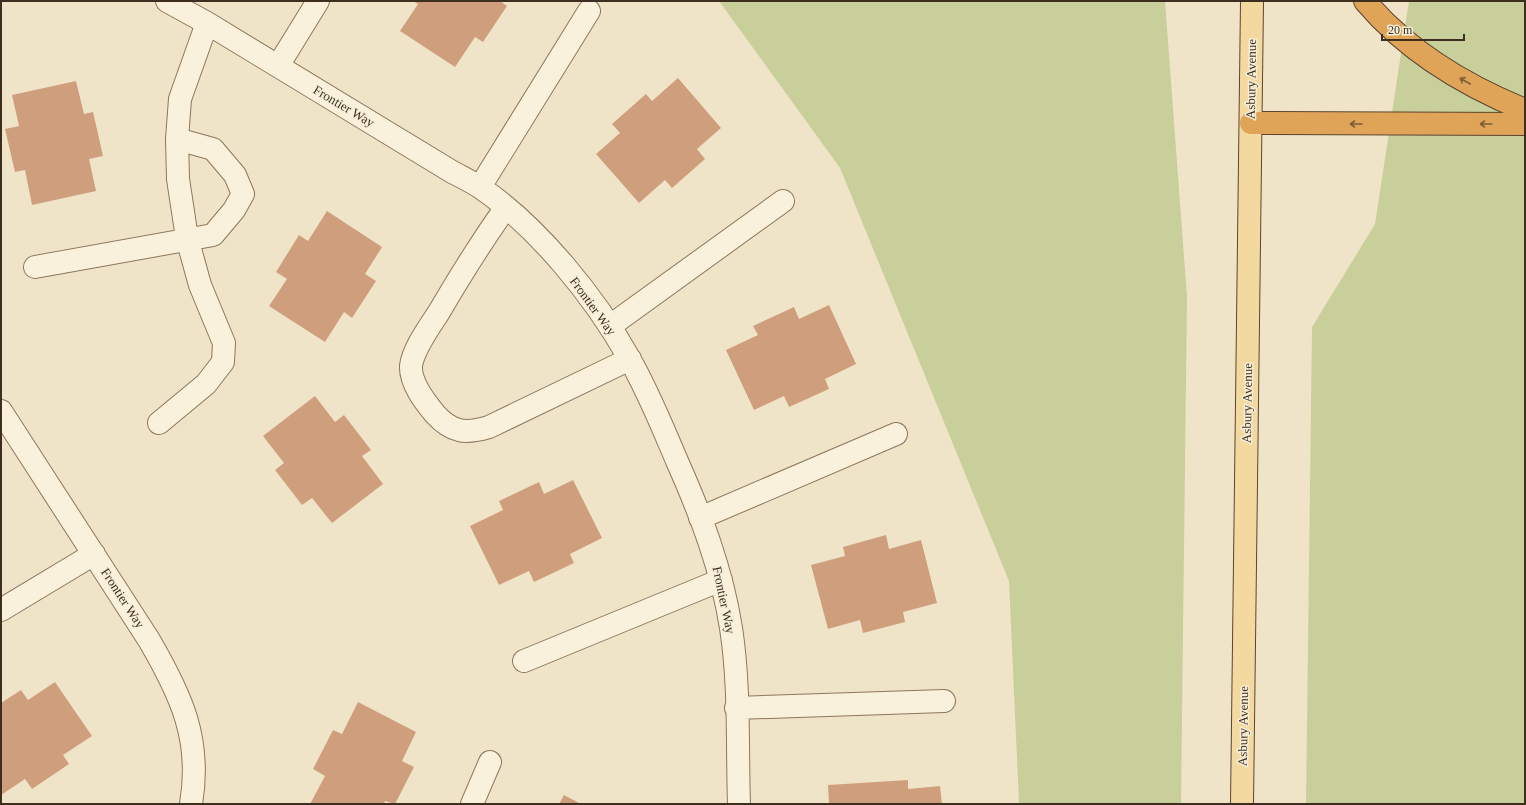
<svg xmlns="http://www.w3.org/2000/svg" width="1526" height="805" font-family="Georgia,serif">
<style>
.green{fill:#c9cf9b}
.building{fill:#cf9f7d}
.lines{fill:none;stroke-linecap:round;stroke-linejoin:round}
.minor-casing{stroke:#8d765c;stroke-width:24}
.major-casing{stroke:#5b4430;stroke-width:24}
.highway-casing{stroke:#5b4430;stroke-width:24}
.minor{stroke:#faf1dc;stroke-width:22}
.major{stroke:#f3d9a0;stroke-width:22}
.highway{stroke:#e0a458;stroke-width:22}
.oneway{stroke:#7e5d36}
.labels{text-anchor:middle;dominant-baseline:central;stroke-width:3;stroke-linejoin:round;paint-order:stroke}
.street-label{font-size:13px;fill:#3d2e20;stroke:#f7eed8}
</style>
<rect width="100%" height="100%" fill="#f0e4c8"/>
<path class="green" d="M 719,1 L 1165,1 L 1187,297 L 1181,804 L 1019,804 L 1009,581 L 840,168 Z
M 1409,1 L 1525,1 L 1525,804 L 1306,804 L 1312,327 L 1375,224 Z"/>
<path class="building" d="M 413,1 L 500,1 L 507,6 L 483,42 L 475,37 L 455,67 L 400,31 L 418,4 Z
M 678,78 L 721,128 L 697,149 L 705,159 L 672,188 L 665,180 L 639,203 L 596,154 L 620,133 L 612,124 L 646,94 L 652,101 Z
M 76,81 L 84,114 L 93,112 L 103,156 L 89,159 L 96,191 L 32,205 L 25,170 L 15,172 L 5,129 L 19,126 L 12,95 Z
M 327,211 L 382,247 L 365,274 L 376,281 L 352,318 L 344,312 L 325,342 L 269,306 L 287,279 L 276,272 L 299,235 L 308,241 Z
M 829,305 L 856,364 L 825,379 L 829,389 L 789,407 L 784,396 L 754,410 L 726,350 L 758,335 L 753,326 L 794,307 L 799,319 Z
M 315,396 L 335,422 L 344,415 L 371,450 L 362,456 L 383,484 L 332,523 L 312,498 L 302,505 L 275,470 L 284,463 L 263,436 Z
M 573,480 L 602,538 L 570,554 L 574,563 L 534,582 L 529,571 L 499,585 L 470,526 L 503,510 L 499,501 L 539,482 L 544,494 Z
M 886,535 L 889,549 L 921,540 L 937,603 L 903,612 L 905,622 L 863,633 L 860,620 L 828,629 L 811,565 L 845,556 L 843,547 Z
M 55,682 L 92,736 L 63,755 L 69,764 L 32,789 L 25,779 L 1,795 L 1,703 L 21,690 L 28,700 Z
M 358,702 L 416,732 L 402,761 L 414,767 L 395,804 L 385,801 L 384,804 L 310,804 L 325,776 L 313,769 L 333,730 L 342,734 Z
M 908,780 L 908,789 L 940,786 L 942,804 L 829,804 L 828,785 Z
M 564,795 L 581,804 L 559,804 Z"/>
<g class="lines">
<defs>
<path id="minor" d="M 167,1 L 207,23 L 449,170 C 459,176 471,181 481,188 C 538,227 595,297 629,358 C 648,391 662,426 677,461 C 701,515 722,570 731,628 C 740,686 737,746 739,804
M 278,66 L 318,1
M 480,187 L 589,11
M 506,207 C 482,241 460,276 439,312 C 430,326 413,349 411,366 C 410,383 425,402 435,414 C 452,433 466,434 489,427 L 630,359
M 35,267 L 213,235 L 234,210 L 243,194 L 235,175 L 213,149 L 177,139
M 610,326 L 783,201
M 1,411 L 149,640 C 181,695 202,739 191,804
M 159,423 L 206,384 L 223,362 L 224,343 L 200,285 L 187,238 L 178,179 L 177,139 L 180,99 L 207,23
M 700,518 L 896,434
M 1,610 L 94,554
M 524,661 L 721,580
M 736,708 L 944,701
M 472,804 L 490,762"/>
<path id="major" d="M 1242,804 L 1252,1"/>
<path id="highway" d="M 1365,1 C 1407,51 1466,86 1525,110
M 1251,123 L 1525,124"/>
</defs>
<use href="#minor" class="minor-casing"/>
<use href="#major" class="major-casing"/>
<use href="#highway" class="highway-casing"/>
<use href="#minor" class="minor"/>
<use href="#major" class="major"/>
<use href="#highway" class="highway"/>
</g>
<defs><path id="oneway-shaft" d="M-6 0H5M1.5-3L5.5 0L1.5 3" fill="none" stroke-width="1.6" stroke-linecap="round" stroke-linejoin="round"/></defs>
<g class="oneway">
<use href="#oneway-shaft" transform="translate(1465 81) rotate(-150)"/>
<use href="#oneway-shaft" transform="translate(1356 124) rotate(-180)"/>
<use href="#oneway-shaft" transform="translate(1486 124) rotate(-180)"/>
</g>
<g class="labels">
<g class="street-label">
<text transform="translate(1251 79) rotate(-89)">Asbury Avenue</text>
<text transform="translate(344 106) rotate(31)">Frontier Way</text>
<text transform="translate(593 306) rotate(54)">Frontier Way</text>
<text transform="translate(1247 403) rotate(-89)">Asbury Avenue</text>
<text transform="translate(123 598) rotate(57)">Frontier Way</text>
<text transform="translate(724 600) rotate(78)">Frontier Way</text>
<text transform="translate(1243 726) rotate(-89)">Asbury Avenue</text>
</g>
</g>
<rect width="1526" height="805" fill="none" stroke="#3d2e20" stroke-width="4"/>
<path d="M1382 34v6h82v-6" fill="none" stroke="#3d2e20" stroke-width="2"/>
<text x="1388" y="34" font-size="12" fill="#3d2e20" stroke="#f7eed8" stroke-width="3" paint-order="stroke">20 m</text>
</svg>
